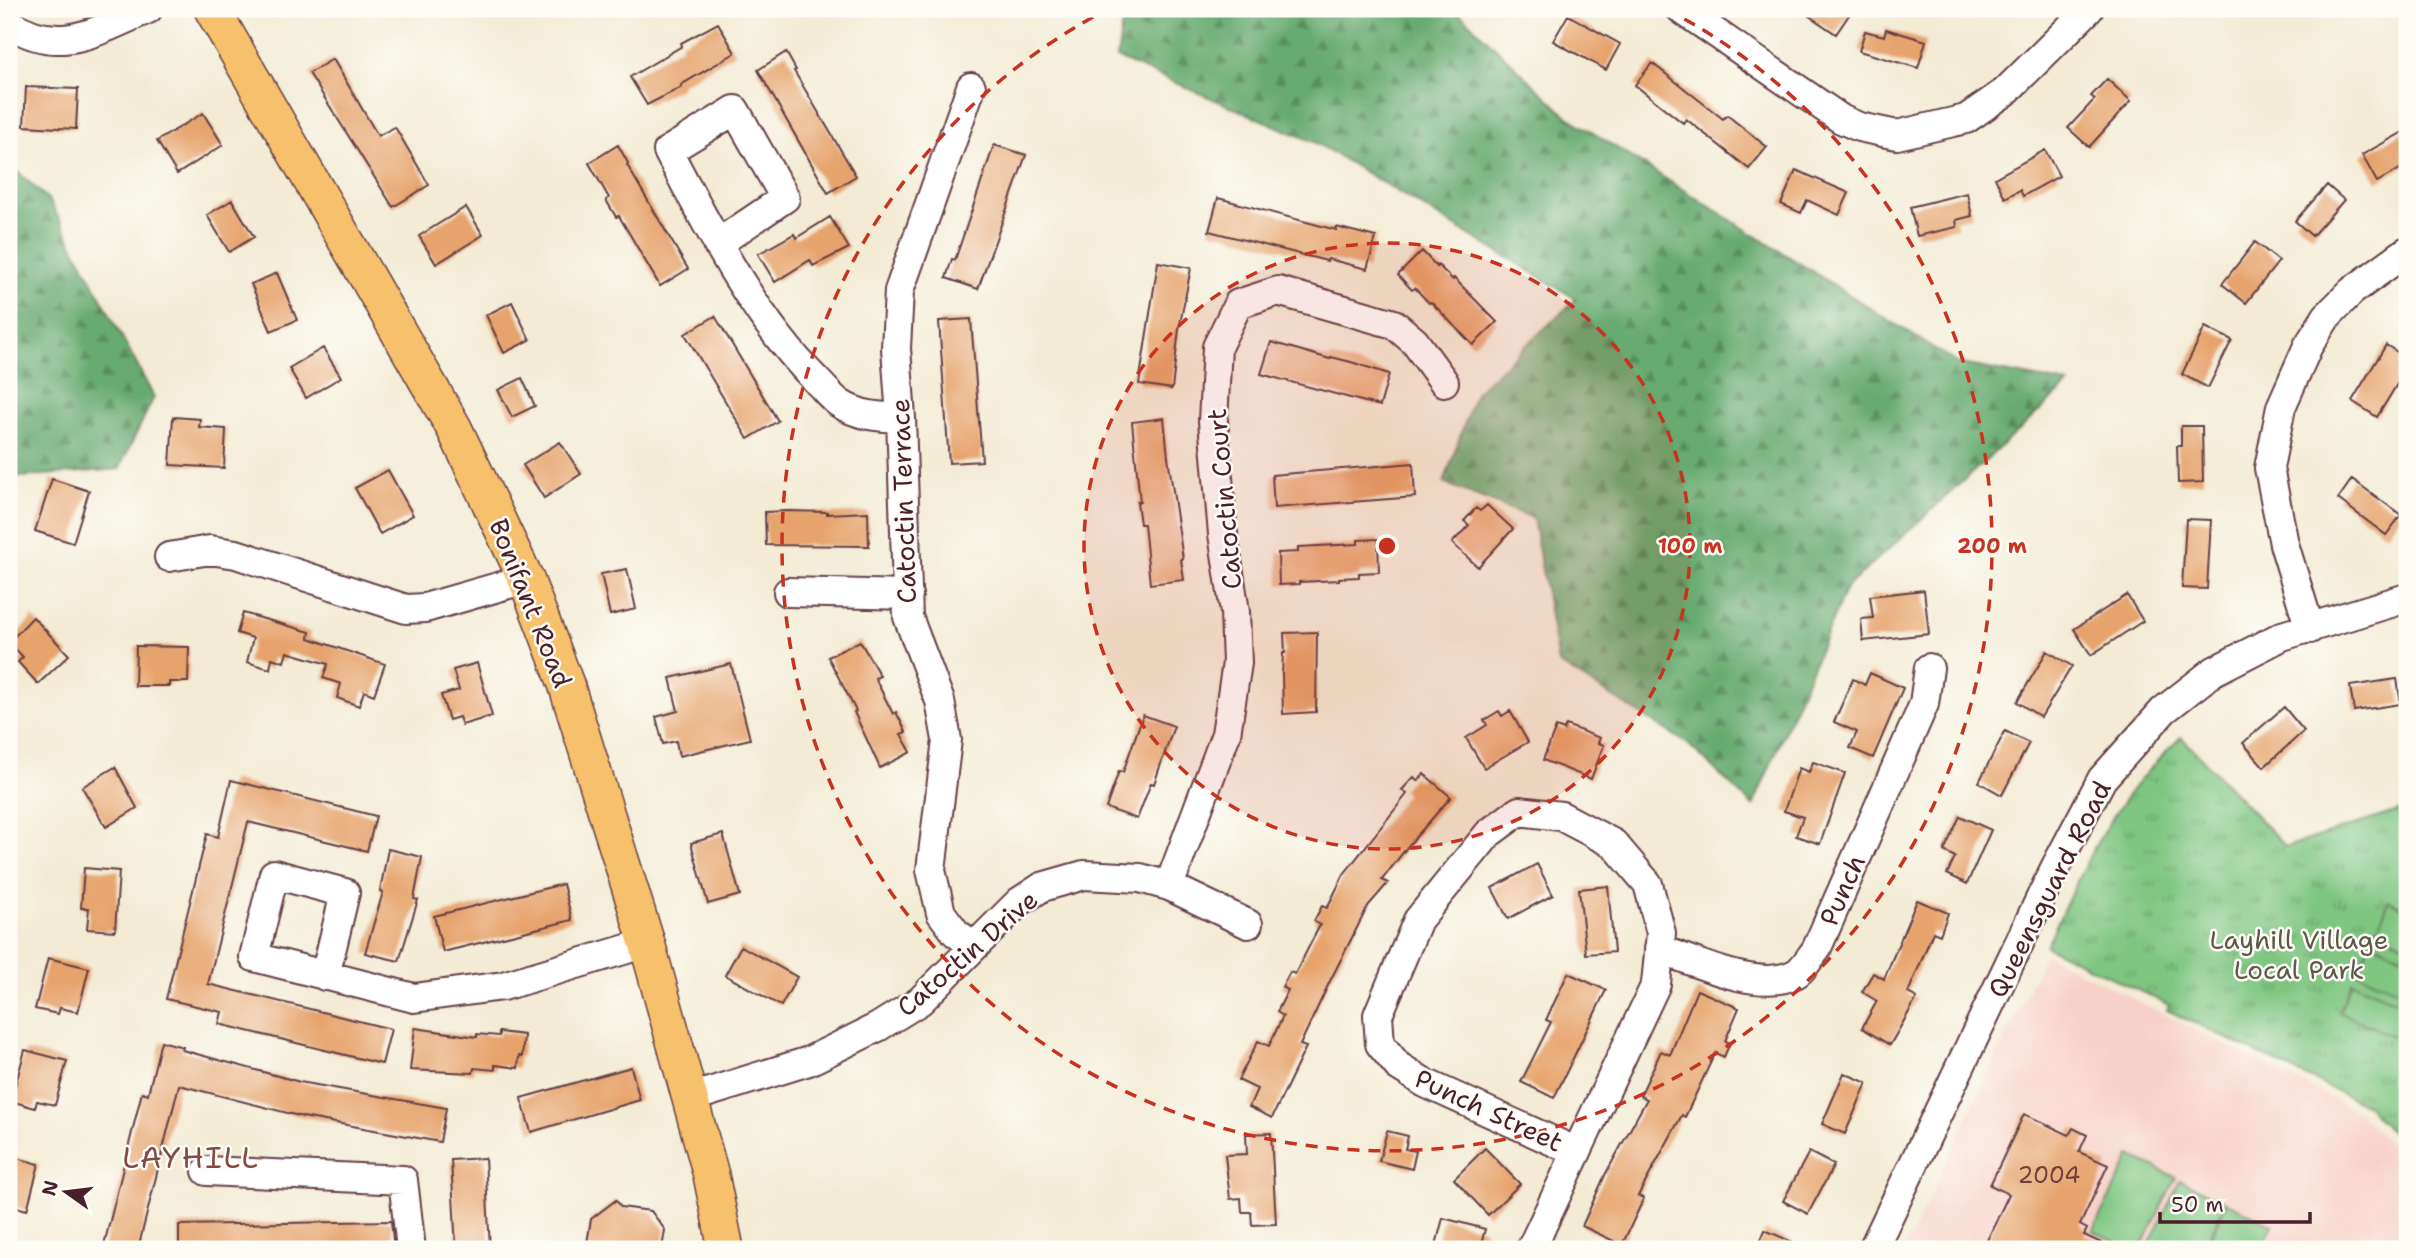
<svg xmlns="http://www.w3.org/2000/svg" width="2416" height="1258" font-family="'Shantell Sans',sans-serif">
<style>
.built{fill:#f7d1c7}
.forest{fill:url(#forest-firs);stroke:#58654d;stroke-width:2}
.park{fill:url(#park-tufts);stroke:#647256;stroke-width:2}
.garden{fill:#7fc681;stroke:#647256;stroke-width:2}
.building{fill:#e6a36c}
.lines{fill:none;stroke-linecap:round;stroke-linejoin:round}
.minor-casing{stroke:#633e44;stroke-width:32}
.major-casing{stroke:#633e44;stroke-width:38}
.minor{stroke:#fff;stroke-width:28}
.major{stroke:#f7c06c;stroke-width:35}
.ring{fill:none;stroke:#c8321e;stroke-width:3.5;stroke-dasharray:12 9}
.labels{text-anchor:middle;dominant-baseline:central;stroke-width:5;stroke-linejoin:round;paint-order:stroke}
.number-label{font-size:23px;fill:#71403b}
.street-label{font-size:26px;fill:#4a1f2b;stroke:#fdfcf7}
.park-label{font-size:26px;fill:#5d5949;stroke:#fdfcf7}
.quarter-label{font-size:30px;letter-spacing:2px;fill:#814d42;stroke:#fdfcf7}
.centre{fill:#c8321e;stroke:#fdfcf7;stroke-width:3.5}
.ring-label{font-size:21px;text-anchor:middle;font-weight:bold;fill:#c8321e;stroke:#fdfcf7;stroke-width:5;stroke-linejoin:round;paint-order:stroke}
</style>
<defs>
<pattern id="forest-firs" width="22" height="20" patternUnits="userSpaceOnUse" patternTransform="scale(1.75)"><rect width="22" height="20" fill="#67ab6f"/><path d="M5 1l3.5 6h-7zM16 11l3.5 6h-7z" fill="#578b5b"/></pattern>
<pattern id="park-tufts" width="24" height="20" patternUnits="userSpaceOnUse" patternTransform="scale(1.75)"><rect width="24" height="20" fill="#7fc681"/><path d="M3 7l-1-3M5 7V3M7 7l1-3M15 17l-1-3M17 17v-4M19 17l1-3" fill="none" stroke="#6aa06a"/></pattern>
</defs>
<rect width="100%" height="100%" fill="#fdfcf7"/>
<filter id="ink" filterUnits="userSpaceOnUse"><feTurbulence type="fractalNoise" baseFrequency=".0143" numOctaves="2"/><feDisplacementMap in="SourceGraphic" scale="14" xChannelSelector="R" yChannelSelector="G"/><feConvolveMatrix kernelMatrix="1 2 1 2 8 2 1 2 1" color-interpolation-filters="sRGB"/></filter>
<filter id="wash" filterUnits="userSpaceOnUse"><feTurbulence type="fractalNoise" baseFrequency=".00686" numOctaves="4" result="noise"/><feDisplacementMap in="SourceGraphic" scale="28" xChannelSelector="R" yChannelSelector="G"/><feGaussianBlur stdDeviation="1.57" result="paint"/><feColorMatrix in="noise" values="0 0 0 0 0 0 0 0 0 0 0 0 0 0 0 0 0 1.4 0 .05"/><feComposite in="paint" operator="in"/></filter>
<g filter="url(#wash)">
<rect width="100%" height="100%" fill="#f3ebd4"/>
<path class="built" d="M 2045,954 L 2358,1112 L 2407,1162 L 2407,1249 L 1905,1249 Z"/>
<path class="forest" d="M 1124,9 L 1455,9 L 1568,117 L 1957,363 L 2069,384 L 1846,588 L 1753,806 L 1688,744 L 1558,663 L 1533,518 L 1444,483 L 1475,393 L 1576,299 L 1316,143 L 1117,58 Z
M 9,164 L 49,200 L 154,397 L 119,469 L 20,477 L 9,471 Z"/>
<path class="park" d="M 2181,737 L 2286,847 L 2407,808 L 2407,1149 L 2366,1105 L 2167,1010 L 2169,1005 L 2046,946 C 2069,900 2088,852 2117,811 C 2135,783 2157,760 2181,737 Z"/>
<path class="garden" d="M 2389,901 L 2407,909 L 2407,945 L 2376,931 Z
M 2371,942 L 2407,958 L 2407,994 L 2358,973 Z
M 2352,982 L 2407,1006 L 2406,1042 L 2339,1012 Z
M 2130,1156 L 2176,1177 L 2141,1249 L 2130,1249 L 2093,1231 Z
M 2180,1180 L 2226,1202 L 2203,1249 L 2147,1249 Z
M 2227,1203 L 2273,1225 L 2261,1249 L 2205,1249 Z"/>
<g id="blocks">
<path class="building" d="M 1799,9 L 1853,9 L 1836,34 Z
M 1568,15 L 1620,44 L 1606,70 L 1553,41 Z
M 718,23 L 735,53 L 681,85 L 682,87 L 647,105 L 630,77 L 682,46 L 681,43 Z
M 1886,29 L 1926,41 L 1918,68 L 1859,51 L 1865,31 L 1884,36 Z
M 786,52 L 796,70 L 794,71 L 856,176 L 828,193 L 758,70 Z
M 333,59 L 378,136 L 395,127 L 429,185 L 393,207 L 309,73 Z
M 1652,63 L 1723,119 L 1727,115 L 1767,147 L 1749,169 L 1686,119 L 1683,123 L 1635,85 Z
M 2107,79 L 2131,101 L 2089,147 L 2068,128 L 2095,99 L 2091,96 Z
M 26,87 L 78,89 L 76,129 L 24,126 Z
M 203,113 L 223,145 L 177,174 L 157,141 Z
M 2407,130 L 2407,165 L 2377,182 L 2362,155 Z
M 618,145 L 628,163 L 627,165 L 688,269 L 660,286 L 619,216 L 616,217 L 606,200 L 609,198 L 589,163 Z
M 994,145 L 1026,155 L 978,289 L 946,278 L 952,259 L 955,260 Z
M 2045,150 L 2059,176 L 2023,196 L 2020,190 L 2005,198 L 1995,178 Z
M 1796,170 L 1849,193 L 1839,215 L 1807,200 L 1801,213 L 1781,204 Z
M 2327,185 L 2344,200 L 2312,236 L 2295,221 Z
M 1967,193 L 1972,216 L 1956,220 L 1957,227 L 1917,236 L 1910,207 Z
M 1218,198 L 1336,230 L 1336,227 L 1376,237 L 1367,269 L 1328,259 L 1327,261 L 1209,231 Z
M 232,200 L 254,237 L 229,252 L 207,215 Z
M 466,207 L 483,235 L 436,264 L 419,236 Z
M 830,217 L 849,248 L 813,266 L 810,260 L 775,282 L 758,254 L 794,234 L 796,238 Z
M 2255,242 L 2279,261 L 2246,303 L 2222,284 Z
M 1422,251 L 1437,267 L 1438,265 L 1453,280 L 1454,278 L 1497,322 L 1473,345 L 1431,302 L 1429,303 L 1415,288 L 1412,290 L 1398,275 Z
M 1158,262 L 1191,268 L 1179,329 L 1172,389 L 1139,384 Z
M 277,273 L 297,320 L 271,331 L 251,284 Z
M 512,302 L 530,340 L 504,353 L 486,315 Z
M 715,316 L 778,421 L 748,439 L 685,334 Z
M 971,319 L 982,461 L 949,463 L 939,321 Z
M 2205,327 L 2232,340 L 2208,388 L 2182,374 Z
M 1271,342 L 1330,359 L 1331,357 L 1351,362 L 1389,374 L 1380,406 L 1261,374 Z
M 2386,345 L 2407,358 L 2407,368 L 2377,417 L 2352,401 Z
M 323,348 L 341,377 L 306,398 L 289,368 Z
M 522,378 L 535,406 L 512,417 L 498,390 Z
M 173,417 L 200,419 L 199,427 L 226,429 L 224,468 L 170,465 Z
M 1164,418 L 1168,457 L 1183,559 L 1181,559 L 1184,580 L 1150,584 L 1144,524 L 1140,524 L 1137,502 L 1140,502 L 1132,422 Z
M 2181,426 L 2202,426 L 2203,482 L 2178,483 L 2177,446 L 2181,446 Z
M 560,442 L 581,474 L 544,498 L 523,465 Z
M 1413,463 L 1415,497 L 1274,508 L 1272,475 Z
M 388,470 L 413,515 L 380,534 L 355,488 Z
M 52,479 L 89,491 L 73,543 L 35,531 Z
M 2352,479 L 2401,515 L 2386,535 L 2338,499 Z
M 1487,505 L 1513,529 L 1478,567 L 1452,543 L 1469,525 L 1464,521 L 1476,508 L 1480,511 Z
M 787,511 L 827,512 L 827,514 L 868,512 L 869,546 L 766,545 L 765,512 Z
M 2186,519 L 2211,520 L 2207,589 L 2182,588 Z
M 1378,539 L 1379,572 L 1359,573 L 1359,577 L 1339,578 L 1339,580 L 1299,582 L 1299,584 L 1279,585 L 1278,553 L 1298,552 L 1298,547 L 1358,544 L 1358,540 Z
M 627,569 L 636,609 L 610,615 L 601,574 Z
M 1924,590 L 1929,634 L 1863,641 L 1861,619 L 1873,618 L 1870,596 Z
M 2127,595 L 2143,621 L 2091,655 L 2074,629 Z
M 243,613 L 310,632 L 309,638 L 385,664 L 374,695 L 364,691 L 359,706 L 337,698 L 341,684 L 323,678 L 328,664 L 287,652 L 284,662 L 272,658 L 270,669 L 247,662 L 253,638 L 237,633 Z
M 33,617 L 69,655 L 38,684 L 18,662 L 23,657 L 9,642 Z
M 1317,632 L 1316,712 L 1283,714 L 1282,674 L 1283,653 L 1285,653 L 1284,633 Z
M 860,641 L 880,676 L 875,678 L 893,714 L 896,712 L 906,732 L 901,734 L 911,752 L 880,768 L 854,712 L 856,711 L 828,657 Z
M 136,646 L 189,647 L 188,682 L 169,682 L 169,686 L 135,686 Z
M 2047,651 L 2072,666 L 2041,717 L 2017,702 Z
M 477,663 L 492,716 L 462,725 L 459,717 L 449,720 L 441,695 L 459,690 L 453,670 Z
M 731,664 L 750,739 L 679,756 L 676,741 L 663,744 L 656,717 L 678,711 L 670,678 Z
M 1870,673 L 1903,688 L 1873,758 L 1850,748 L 1857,732 L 1834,722 L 1853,679 L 1865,685 Z
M 2397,679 L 2401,704 L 2354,711 L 2350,686 Z
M 2284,707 L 2304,731 L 2264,767 L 2243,743 Z
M 1499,711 L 1502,716 L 1510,711 L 1528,742 L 1484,768 L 1466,738 L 1487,725 L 1484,720 Z
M 1143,715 L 1174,726 L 1154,784 L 1151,783 L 1137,819 L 1106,808 L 1119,771 L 1123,772 Z
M 1566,725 L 1600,738 L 1598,743 L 1604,745 L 1591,779 L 1543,760 L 1556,727 L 1564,730 Z
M 2005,731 L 2029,743 L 2002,795 L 1979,782 Z
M 1813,762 L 1845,773 L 1820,844 L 1796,836 L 1803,817 L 1784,811 L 1799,768 L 1809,772 Z
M 115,767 L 137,808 L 106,827 L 82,787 Z
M 1424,774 L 1451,797 L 1408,846 L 1382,880 L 1388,883 L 1368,906 L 1330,981 L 1300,1045 L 1306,1047 L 1272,1118 L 1249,1107 L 1257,1089 L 1238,1080 L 1258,1041 L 1269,1046 L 1283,1016 L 1277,1012 L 1288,990 L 1282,987 L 1290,972 L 1295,974 L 1320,925 L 1314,921 L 1322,906 L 1327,908 L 1344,874 L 1407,794 L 1402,790 L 1414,777 L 1418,781 Z
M 231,780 L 376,816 L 367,851 L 248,822 L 208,984 L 391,1029 L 382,1064 L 219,1024 L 222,1012 L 166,999 L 207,834 L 218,837 Z
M 1960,816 L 1991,830 L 1967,884 L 1947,874 L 1955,857 L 1944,851 Z
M 723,834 L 740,895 L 708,904 L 691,843 Z
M 388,849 L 422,857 L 414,899 L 418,900 L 399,961 L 365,953 L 383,892 L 380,891 Z
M 1537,864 L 1553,895 L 1508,919 L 1492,888 Z
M 84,868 L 119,871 L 115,931 L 87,929 L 89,908 L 81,908 Z
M 563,884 L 572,920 L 443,952 L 434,916 Z
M 1608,886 L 1614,952 L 1586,954 L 1579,889 Z
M 1917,900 L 1948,913 L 1940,935 L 1933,932 L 1908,993 L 1917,998 L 1890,1045 L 1862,1028 L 1877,1001 L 1862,992 L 1873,973 L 1884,979 Z
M 741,946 L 797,977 L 781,1006 L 725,975 Z
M 48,958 L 89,968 L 78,1012 L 60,1008 L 58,1014 L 35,1009 Z
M 1568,973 L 1606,990 L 1554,1098 L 1521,1082 L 1551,1022 L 1546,1020 Z
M 1697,990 L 1739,1008 L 1725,1041 L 1730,1043 L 1724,1057 L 1715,1053 L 1685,1117 L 1682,1115 L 1638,1196 L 1644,1198 L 1622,1245 L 1582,1226 L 1605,1175 L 1647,1099 L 1640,1096 L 1661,1051 L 1670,1055 Z
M 415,1028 L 477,1037 L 477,1034 L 499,1036 L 499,1032 L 524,1035 L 522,1057 L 519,1056 L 518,1068 L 495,1065 L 495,1070 L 474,1068 L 473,1073 L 410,1070 Z
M 161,1041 L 183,1047 L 182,1050 L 300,1082 L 446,1108 L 440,1142 L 303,1117 L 179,1085 L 138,1249 L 103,1249 L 142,1092 L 148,1094 Z
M 25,1050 L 67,1061 L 55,1105 L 37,1101 L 35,1108 L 11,1101 Z
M 631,1067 L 640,1100 L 531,1132 L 521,1098 Z
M 1844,1073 L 1867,1083 L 1845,1134 L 1822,1124 Z
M 2024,1114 L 2069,1135 L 2073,1128 L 2087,1135 L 2079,1152 L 2108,1165 L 2080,1225 L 2087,1229 L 2084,1235 L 2114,1249 L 1983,1249 L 2009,1194 L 1990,1185 Z
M 1387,1131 L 1408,1136 L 1405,1149 L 1416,1151 L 1412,1169 L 1379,1161 Z
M 1271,1133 L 1276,1224 L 1252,1225 L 1251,1212 L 1242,1212 L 1241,1198 L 1230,1199 L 1225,1155 L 1247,1154 L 1246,1134 Z
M 1485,1148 L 1520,1184 L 1488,1215 L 1454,1179 Z
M 1809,1152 L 1834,1165 L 1808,1214 L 1783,1201 Z
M 9,1156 L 39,1164 L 27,1210 L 9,1205 Z
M 485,1158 L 490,1249 L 456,1249 L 451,1160 Z
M 616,1200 L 621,1207 L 651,1211 L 665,1230 L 662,1249 L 586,1249 L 591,1219 Z
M 1443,1218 L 1485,1229 L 1480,1249 L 1435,1249 Z
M 391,1221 L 394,1249 L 179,1249 L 179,1225 Z
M 1765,1230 L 1808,1249 L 1757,1249 Z"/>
</g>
</g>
<g filter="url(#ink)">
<use href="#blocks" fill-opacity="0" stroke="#633e44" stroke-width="2"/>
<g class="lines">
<defs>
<path id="minor" d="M 1681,9 L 1841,119 L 1859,127 L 1897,135 L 1966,119 L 2005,92 L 2089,9
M 9,23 C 60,57 98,30 148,9
M 971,87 L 899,291 L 896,348 L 901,418 L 908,617 L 940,701 L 947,740 L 931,870 L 941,913 L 956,933 L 974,946
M 717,244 L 785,198 L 735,110 L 668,151 C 709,229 754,318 816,380 C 824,388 831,397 839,403 C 858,416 880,417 901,418
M 169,557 L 210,550 L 236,554 L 406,609 L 425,608 L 526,579
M 788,592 L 908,595
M 2310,629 L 2284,544 L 2269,468 L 2281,407 L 2308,346 L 2327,316 L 2352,291 L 2407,251
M 1169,886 L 1226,734 L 1237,663 L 1235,612 L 1223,534 L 1213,421 L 1217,347 L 1238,304 L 1278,291 L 1394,324 L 1415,342 L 1444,382
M 1659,949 C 1694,961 1759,993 1795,974 C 1803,970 1810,957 1816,950 L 1924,704 L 1929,668
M 325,976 L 345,893 L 274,874 L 254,957 L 414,998 L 503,986 L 647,943
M 690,1098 L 809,1061 L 878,1027 L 920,1001 L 1019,902 L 1042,887 L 1084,875 L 1140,878 L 1169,886 L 1248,924
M 207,1171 L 403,1180 L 411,1249
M 1531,1249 L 1656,984 L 1661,933 L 1648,884 L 1614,844 L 1561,816 L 1519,811 L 1489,833 L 1418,920 L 1378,1015 L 1380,1044 L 1398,1066 L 1425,1083 L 1577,1152
M 1873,1249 L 2055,868 L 2102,779 L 2164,710 L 2214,671 L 2282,636 L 2407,598"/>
<path id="major" d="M 212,9 L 454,428 L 526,579 L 566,684 L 647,943 L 711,1175 L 726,1249"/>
</defs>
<use href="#minor" class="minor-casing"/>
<use href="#major" class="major-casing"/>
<use href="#minor" class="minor"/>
<use href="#major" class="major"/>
</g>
</g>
<circle cx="1387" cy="546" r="303" fill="#c8321e" fill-opacity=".12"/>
<g class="ring">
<circle cx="1387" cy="546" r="303"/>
<path d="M1666 9A605 605 0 1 1 1108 9"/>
</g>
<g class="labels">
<g class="number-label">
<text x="2049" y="1175">2004</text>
</g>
<g class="street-label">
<text transform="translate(1224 499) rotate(-95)">Catoctin Court</text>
<text transform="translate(903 501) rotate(-92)">Catoctin Terrace</text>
<text transform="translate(531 603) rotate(68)">Bonifant Road</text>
<text transform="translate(2049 889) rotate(-63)">Queensguard Road</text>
<text transform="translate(1842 890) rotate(-66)">Punch</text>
<text transform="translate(967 953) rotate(-41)">Catoctin Drive</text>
<text transform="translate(1489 1110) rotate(25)">Punch Street</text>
</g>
<g class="park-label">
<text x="2299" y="939">Layhill Village<tspan x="2299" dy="30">Local Park</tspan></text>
</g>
<g class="quarter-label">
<text x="191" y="1157">LAYHILL</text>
</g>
</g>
<circle cx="1387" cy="546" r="10" class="centre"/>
<g class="ring-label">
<text x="1690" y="553">100 m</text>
<text x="1992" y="553">200 m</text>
</g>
<rect width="2416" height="1258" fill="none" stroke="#fdfcf7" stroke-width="35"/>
<g transform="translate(66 1192) rotate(284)" stroke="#fdfcf7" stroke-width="5" paint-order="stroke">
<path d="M0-5L12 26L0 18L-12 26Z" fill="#4a1f2b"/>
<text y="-10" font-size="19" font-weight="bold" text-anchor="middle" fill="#4a1f2b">N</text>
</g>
<path d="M2160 1212v10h150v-10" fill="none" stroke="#4a1f2b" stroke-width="3.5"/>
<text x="2171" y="1212" font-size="21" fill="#4a1f2b" stroke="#fdfcf7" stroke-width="5" paint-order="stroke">50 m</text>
</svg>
